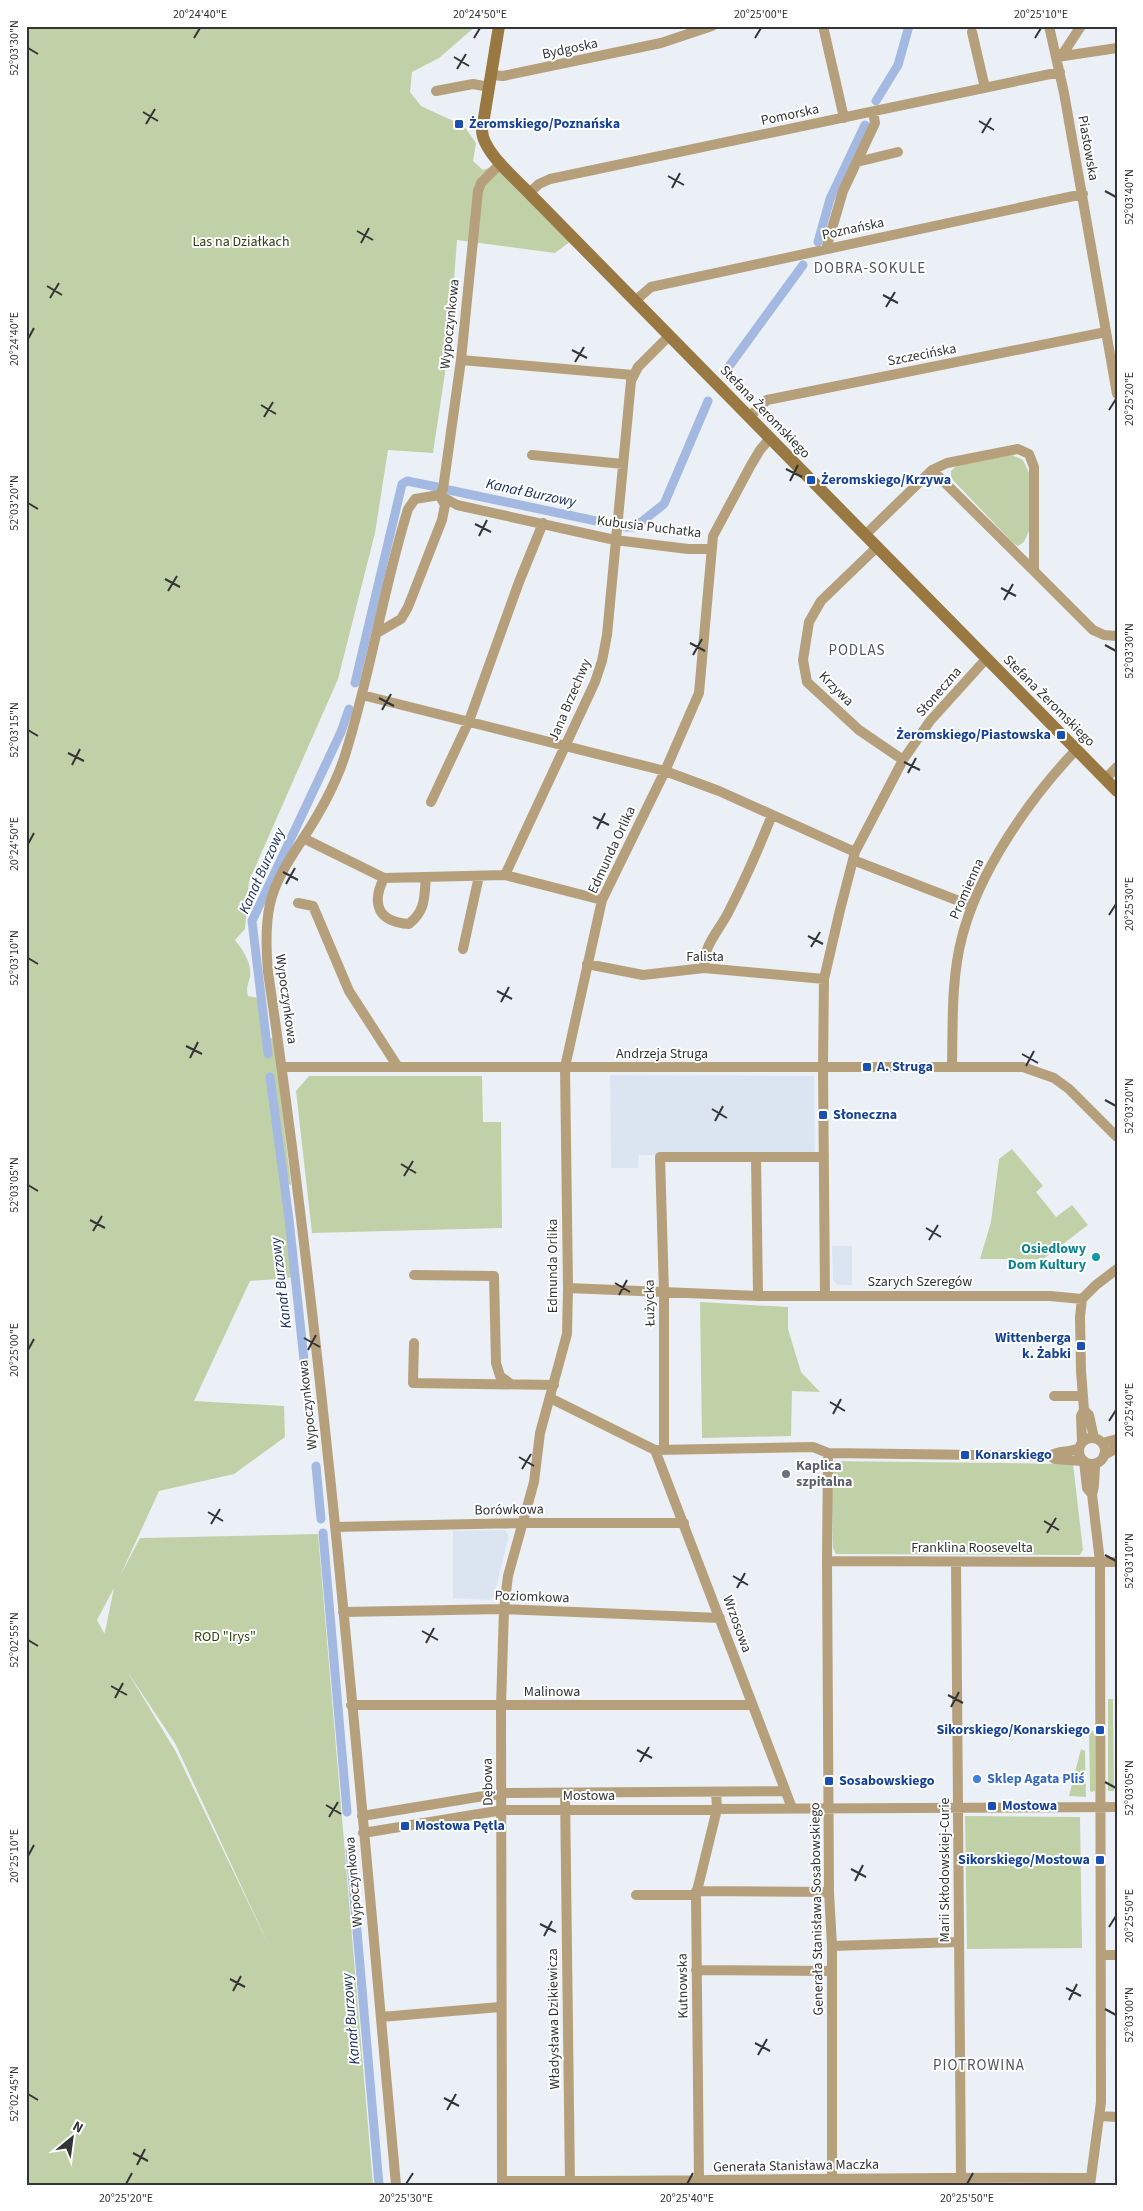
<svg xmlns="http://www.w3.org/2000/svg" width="1143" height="2211" font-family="'Source Sans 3',sans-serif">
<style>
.built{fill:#dbe5f2}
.green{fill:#c0d1a7;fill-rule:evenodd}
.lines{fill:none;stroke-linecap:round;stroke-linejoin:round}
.canal{stroke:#a4b9e2;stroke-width:9}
.street{stroke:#b6a07c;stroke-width:10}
.secondary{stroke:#997941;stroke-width:12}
.ticks{fill:none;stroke:#323436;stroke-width:2}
.transit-dot{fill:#1a4fb4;stroke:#fff;stroke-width:2}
.culture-dot{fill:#0f9aa8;stroke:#fff;stroke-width:2}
.worship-dot{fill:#6b7280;stroke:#fff;stroke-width:2}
.shop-dot{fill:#3f7fe0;stroke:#fff;stroke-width:2}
.labels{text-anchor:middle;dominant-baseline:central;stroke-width:4;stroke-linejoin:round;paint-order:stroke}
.street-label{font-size:14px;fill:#323436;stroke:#fff}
.transit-label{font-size:14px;font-weight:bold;fill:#164399;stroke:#fff;text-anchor:start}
.park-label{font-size:14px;fill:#314110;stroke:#fff}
.culture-label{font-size:14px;font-weight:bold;fill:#0d838f;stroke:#fff;text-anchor:end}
.worship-label{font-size:14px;font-weight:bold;fill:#5b616d;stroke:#fff;text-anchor:start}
.shop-label{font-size:14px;font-weight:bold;fill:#366cbe;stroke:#fff;text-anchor:start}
.neighbourhood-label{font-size:15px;letter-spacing:1px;fill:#50555b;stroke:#fff}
.water-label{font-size:15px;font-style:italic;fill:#192f61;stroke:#fff}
.neatline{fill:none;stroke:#323436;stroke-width:2}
.ticks-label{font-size:12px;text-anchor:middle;fill:#323436}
</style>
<rect width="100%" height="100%" fill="#ebf0f7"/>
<path class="built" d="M 610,1075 L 814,1076 L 815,1156 L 639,1155 L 638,1168 L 611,1168 Z
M 832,1246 L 852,1246 L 852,1285 L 837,1285 L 833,1280 Z
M 505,1530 L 509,1536 L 494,1596 L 490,1600 L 453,1598 L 453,1531 Z"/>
<path class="green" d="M 26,26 L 476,26 L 439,58 L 412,72 L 410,92 L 421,106 L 464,126 L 476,143 L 473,161 L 483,170 L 496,165 L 571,241 L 555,253 L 457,240 L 449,346 L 433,453 L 388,450 L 375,533 L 338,679 L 249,881 L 245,929 L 235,940 C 243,950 252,963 250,977 C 248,985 246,988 248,996 L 258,998 L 264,1041 L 274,1037 L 291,1185 L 280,1180 L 286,1190 L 298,1274 L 288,1278 L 250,1281 L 194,1401 L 284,1406 L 285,1437 L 234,1474 L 159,1491 L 120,1576 L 140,1538 L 318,1534 L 373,2185 L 26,2185 ZM 114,1588 L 105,1632 L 104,1633 L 97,1620 ZM 127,1671 L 175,1743 L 270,1948 L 176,1752 Z
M 1012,455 L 1023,460 L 1029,473 L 1029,531 L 1024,542 L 1018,546 L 1013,543 L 951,478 L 951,471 L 956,466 Z
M 309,1076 L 482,1076 L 483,1122 L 501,1122 L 502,1228 L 312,1233 L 296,1091 Z
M 1012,1149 L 1043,1186 L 1036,1192 L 1056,1217 L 1072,1205 L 1088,1225 L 1043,1259 L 980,1259 L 991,1222 L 999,1159 Z
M 700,1302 L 788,1307 L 788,1329 L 801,1372 L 820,1392 L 792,1391 L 791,1436 L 702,1438 Z
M 831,1461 L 1073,1464 L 1083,1550 L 1080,1555 L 836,1554 L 833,1548 Z
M 1108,1699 L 1113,1699 L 1114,1791 L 1108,1791 Z
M 1089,1729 L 1092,1730 L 1095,1736 L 1095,1791 L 1092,1792 L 1090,1791 Z
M 1081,1749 L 1085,1751 L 1086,1797 L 1069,1796 Z
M 965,1816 L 1080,1817 L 1082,1948 L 967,1949 Z"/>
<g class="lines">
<path class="canal" d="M 876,101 L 898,65 L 909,26
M 818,242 L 830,199 L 865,125
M 730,365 L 803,265
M 449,490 L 606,523
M 626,527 L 635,527 L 664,504 L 708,401
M 355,683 L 402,484 L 407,481 L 437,487
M 268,1054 L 252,921 L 341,732 L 349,709
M 270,1077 L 289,1219 L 311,1426
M 316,1466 L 321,1519
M 323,1533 L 347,1812
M 350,1850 L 379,2185"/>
<path class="street" d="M 823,26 L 844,118
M 1049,26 L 1064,93 L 1117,394
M 972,32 L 985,88
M 1057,57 L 1117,48
M 1057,57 L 1064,52 L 1081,26
M 491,75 L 503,76 L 661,43 L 712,26
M 436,91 L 473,84 L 489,87
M 857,162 L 898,152
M 529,193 L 539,184 L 550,179 L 1060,72
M 826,249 L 843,191 L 875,123 L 873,112
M 635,301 L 651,287 L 1083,194
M 461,360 L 633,375
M 749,417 L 767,400 L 1106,332
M 532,455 L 623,464
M 932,470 L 1034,571
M 439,495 L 457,505 L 615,540 L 688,549 L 711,549
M 865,535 L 932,470 L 947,463 L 1018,449 L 1029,454 L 1034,467 L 1034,571 L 1093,630 L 1104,635 L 1117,636
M 877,547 L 821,601 L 809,622 L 803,660 L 807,682 L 859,730 L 903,760
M 377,633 L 401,619 L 408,607 L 442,520 L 445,505 L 440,496
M 362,695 L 665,771 L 719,791 L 855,852
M 1105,779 L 1117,767
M 431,802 L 469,721 L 519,582 L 543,523
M 303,838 L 384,878 L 505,875 L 602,900
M 853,860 L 972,906
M 505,875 L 595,682 L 602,661 L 607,635 L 631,381 L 638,367 L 669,336
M 384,878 C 371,904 378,922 409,924 C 426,910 424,898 426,877
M 298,903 L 313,906 L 349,991 L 398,1067
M 463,949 L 479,876
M 587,964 L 643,975 L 704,968 L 824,979
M 704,968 C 703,946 718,932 728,913 C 744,882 759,848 772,815
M 952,1066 C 953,1023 951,979 962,937 C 979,871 1030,798 1076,750
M 282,1067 L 1023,1067 L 1054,1078 L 1069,1089 L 1117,1137
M 414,1275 L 494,1276 L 496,1363 L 500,1376 L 511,1384
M 568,1288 L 758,1296 L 1050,1296 L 1082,1299
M 825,1295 L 823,1067 L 824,979 L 840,910 L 855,852 L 903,760 L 930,721 L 986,659
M 758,1296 L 756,1157 L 824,1157
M 414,1343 L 413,1383 L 554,1385
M 1054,1396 L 1083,1396
M 550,1398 L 655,1450 L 813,1447 L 828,1453 L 1050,1456 L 1055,1459 L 1082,1461
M 1084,1410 L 1089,1415 L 1094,1438
M1079 1451a13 13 0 1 1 26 0a13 13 0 1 1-26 0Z
M 1082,1442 L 1081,1416 L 1084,1410 L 1081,1371 L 1080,1317 L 1082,1299 L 1096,1285 L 1117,1269
M 1102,1443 L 1117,1439
M 664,1449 L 664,1292 L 660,1157 L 756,1157
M 655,1450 L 792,1808
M 828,1453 L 827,1561 L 829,1892 L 832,1946 L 832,2185
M 1104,1455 L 1117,1448
M 1050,1456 C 1059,1450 1069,1453 1079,1448
M 1084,1462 L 1087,1488 L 1092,1494
M 335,1527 L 522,1523 L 684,1523
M 827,1561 L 1117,1562
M 956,1563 L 961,2177
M 343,1612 L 504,1609 L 720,1618
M 351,1705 L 752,1705
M 565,1793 L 570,2185
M 362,1816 L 502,1793 L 785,1791
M 363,1833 L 503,1810 L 1117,1807
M 696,1891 L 829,1892
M 636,1895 L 696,1895
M 832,1946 L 959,1942
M 1101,1955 L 1117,1955
M 696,1970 L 832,1971
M 381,2017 L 500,2007
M 1100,2116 L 1117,2117
M 502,2181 C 698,2182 894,2176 1090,2178
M 699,2181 L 696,1895 L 717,1809 L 716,1792
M 396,2185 C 359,1780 327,1374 268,972 C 266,950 265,927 270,904 C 275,880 291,857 304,837 C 321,811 337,782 346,752 C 371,672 383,589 408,509 L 415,499 L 439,495 L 443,489 L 461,360 L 478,191 L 481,183 L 501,163
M 502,2185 L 501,1706 L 504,1609 L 508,1576 L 534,1482 L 540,1433 L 567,1334 L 568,1288 L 565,1067 L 602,900 L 665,771 L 699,693 L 713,536 L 751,465 L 760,450 L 770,438
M 1090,2185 L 1101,2102 L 1100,1562 L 1092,1494 C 1096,1484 1093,1474 1096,1463"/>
<path class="secondary" d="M 499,26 L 482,130 C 482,151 515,178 529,193 L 1117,791"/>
</g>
<path class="ticks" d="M 194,38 L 200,28M 474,38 L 480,28M 755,38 L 761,28M 1035,38 L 1041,28M 28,48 L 38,54M 454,57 L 469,66M 457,69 L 466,54M 143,112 L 158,121M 979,121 L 994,130M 146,124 L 155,109M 982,133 L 991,118M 668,176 L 684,185M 672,188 L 680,173M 1105,191 L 1116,197M 357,231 L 373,240M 361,243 L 369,228M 47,286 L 62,295M 883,295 L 898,303M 50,298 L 59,283M 886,307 L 895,292M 28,339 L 34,328M 572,350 L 587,358M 575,362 L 584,347M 261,405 L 276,414M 1109,410 L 1116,399M 264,417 L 273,402M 786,469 L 802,477M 790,481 L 798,465M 28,503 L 38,509M 475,524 L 491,532M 479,536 L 487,520M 165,579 L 180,587M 1001,588 L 1016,596M 168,591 L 177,576M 1004,600 L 1013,584M 690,643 L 705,651M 1105,645 L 1116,651M 693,655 L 702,639M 379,698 L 394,706M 382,710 L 391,694M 28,730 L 38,736M 68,753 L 84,761M 904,762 L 920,770M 72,765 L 80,749M 908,773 L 916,758M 593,817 L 609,825M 597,829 L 605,813M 28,844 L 34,833M 283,872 L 298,880M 286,884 L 295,868M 1109,915 L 1116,904M 808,936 L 823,944M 811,947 L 820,932M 28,958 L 38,964M 497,991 L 512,999M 501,1002 L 509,987M 186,1046 L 202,1054M 1022,1054 L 1038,1063M 190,1058 L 198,1042M 1026,1066 L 1034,1051M 1105,1100 L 1116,1106M 712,1109 L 727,1118M 715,1121 L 723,1106M 401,1164 L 416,1173M 404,1176 L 413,1161M 28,1185 L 38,1191M 90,1220 L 105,1228M 926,1228 L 941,1237M 93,1231 L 102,1216M 929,1240 L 938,1225M 615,1283 L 630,1292M 619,1295 L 627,1280M 304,1338 L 320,1347M 28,1350 L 34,1339M 308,1350 L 316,1335M 830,1402 L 845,1411M 833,1414 L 841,1399M 1109,1421 L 1116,1410M 519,1457 L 534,1466M 522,1469 L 531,1454M 208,1512 L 223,1521M 1044,1521 L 1059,1530M 211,1524 L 220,1509M 1047,1533 L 1056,1518M 1105,1555 L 1116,1561M 733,1576 L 748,1585M 737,1588 L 745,1573M 422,1631 L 438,1640M 28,1640 L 38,1646M 426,1643 L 434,1628M 111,1686 L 127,1695M 948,1695 L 963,1703M 115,1698 L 123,1683M 951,1707 L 959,1692M 637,1750 L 652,1758M 640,1762 L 649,1747M 1105,1782 L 1116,1788M 326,1805 L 341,1814M 329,1817 L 338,1802M 28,1856 L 34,1845M 851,1869 L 866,1877M 855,1881 L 863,1865M 540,1924 L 556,1932M 1109,1927 L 1116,1916M 544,1936 L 552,1921M 230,1979 L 245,1987M 1066,1988 L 1081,1996M 233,1991 L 241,1976M 1069,2000 L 1077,1984M 1105,2009 L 1116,2015M 755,2043 L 770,2051M 758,2055 L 767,2039M 28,2094 L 38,2100M 444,2098 L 459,2106M 447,2110 L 456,2094M 133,2153 L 148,2161M 137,2165 L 145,2149M 126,2184 L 132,2173M 406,2184 L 413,2173M 687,2184 L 693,2173M 967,2184 L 973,2173"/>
<g class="transit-dot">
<rect x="454" y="119" width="10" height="10" rx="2.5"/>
<rect x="806" y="475" width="10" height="10" rx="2.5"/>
<rect x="1056" y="730" width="10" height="10" rx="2.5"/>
<rect x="862" y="1062" width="10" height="10" rx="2.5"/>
<rect x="818" y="1110" width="10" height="10" rx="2.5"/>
<rect x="1076" y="1341" width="10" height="10" rx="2.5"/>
<rect x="960" y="1450" width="10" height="10" rx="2.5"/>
<rect x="1095" y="1725" width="10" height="10" rx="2.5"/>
<rect x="824" y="1776" width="10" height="10" rx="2.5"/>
<rect x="987" y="1801" width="10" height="10" rx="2.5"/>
<rect x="400" y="1821" width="10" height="10" rx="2.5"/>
<rect x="1095" y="1855" width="10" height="10" rx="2.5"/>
</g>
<circle class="culture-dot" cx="1096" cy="1257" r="5"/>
<circle class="worship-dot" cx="786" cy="1474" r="5"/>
<circle class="shop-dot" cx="977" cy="1779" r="5"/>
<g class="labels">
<g class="street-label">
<text transform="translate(570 49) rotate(-12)">Bydgoska</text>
<text transform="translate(790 115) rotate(-12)">Pomorska</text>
<text transform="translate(1088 148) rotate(80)">Piastowska</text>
<text transform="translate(853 229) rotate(-12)">Poznańska</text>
<text transform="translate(450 324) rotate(-84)">Wypoczynkowa</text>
<text transform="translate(922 355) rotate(-11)">Szczecińska</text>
<text transform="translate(765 412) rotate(46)">Stefana Żeromskiego</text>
<text transform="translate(649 527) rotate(7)">Kubusia Puchatka</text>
<text transform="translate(836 689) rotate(45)">Krzywa</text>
<text transform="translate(939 692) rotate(-49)">Słoneczna</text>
<text transform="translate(570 700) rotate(-67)">Jana Brzechwy</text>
<text transform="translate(1049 701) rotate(45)">Stefana Żeromskiego</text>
<text transform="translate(612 850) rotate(-65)">Edmunda Orlika</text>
<text transform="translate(967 889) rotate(-66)">Promienna</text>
<text x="705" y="957">Falista</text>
<text transform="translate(286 999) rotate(82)">Wypoczynkowa</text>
<text x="662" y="1054">Andrzeja Struga</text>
<text transform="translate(553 1266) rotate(-90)">Edmunda Orlika</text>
<text x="920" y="1282">Szarych Szeregów</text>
<text transform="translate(650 1303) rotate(-91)">Łużycka</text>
<text transform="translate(308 1405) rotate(-96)">Wypoczynkowa</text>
<text transform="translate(509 1510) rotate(-1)">Borówkowa</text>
<text x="972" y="1548">Franklina Roosevelta</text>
<text transform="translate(532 1597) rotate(2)">Poziomkowa</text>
<text transform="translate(737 1624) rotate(70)">Wrzosowa</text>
<text x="552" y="1692">Malinowa</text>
<text transform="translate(488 1782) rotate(-91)">Dębowa</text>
<text x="589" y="1796">Mostowa</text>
<text transform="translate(945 1870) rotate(-90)">Marii Skłodowskiej-Curie</text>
<text transform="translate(354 1882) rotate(-95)">Wypoczynkowa</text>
<text transform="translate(817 1909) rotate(-91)">Generała Stanisława Sosabowskiego</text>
<text transform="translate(683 1986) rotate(-91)">Kutnowska</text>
<text transform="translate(554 2019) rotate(-91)">Władysława Dzikiewicza</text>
<text transform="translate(796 2166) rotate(-1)">Generała Stanisława Maczka</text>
</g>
<g class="transit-label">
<text x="469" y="124">Żeromskiego/Poznańska</text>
<text x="821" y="480">Żeromskiego/Krzywa</text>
<text x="1051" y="735" text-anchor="end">Żeromskiego/Piastowska</text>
<text x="877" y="1067">A. Struga</text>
<text x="833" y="1115">Słoneczna</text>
<text x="1071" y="1338" text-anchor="end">Wittenberga<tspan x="1071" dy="16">k. Żabki</tspan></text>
<text x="975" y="1455">Konarskiego</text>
<text x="1090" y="1730" text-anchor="end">Sikorskiego/Konarskiego</text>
<text x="839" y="1781">Sosabowskiego</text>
<text x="1002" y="1806">Mostowa</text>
<text x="415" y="1826">Mostowa Pętla</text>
<text x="1090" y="1860" text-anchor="end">Sikorskiego/Mostowa</text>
</g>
<g class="park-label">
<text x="241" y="242">Las na Działkach</text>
<text x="225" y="1637">ROD "Irys"</text>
</g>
<g class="culture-label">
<text x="1086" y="1249">Osiedlowy<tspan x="1086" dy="16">Dom Kultury</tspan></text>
</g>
<g class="worship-label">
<text x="796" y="1466">Kaplica<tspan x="796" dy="16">szpitalna</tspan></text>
</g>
<g class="shop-label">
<text x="987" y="1779">Sklep Agata Pliś</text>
</g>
<g class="neighbourhood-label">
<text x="870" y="268">DOBRA-SOKULE</text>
<text x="857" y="650">PODLAS</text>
<text x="979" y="2065">PIOTROWINA</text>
</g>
<g class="water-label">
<text transform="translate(531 493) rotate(12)">Kanał Burzowy</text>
<text transform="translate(262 871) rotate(-66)">Kanał Burzowy</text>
<text transform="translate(281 1283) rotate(-97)">Kanał Burzowy</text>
<text transform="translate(351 2019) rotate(-95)">Kanał Burzowy</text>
</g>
</g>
<rect width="1143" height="2211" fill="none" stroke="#ffffff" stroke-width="55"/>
<g transform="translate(72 2138) rotate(29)" stroke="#ffffff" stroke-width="4" paint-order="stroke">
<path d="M0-4L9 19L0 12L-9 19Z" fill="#323436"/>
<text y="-8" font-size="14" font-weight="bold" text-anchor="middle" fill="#323436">N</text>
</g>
<rect x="28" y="28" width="1088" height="2156" class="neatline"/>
<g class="ticks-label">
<text x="200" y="18">20°24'40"E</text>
<text x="480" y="18">20°24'50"E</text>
<text x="761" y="18">20°25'00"E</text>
<text x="1041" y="18">20°25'10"E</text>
<text transform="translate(14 48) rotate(-90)" y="4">52°03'30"N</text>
<text transform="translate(1129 197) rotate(-90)" y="4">52°03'40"N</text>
<text transform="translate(14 339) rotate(-90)" y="4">20°24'40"E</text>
<text transform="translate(1129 399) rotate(-90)" y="4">20°25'20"E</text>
<text transform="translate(14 503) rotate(-90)" y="4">52°03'20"N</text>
<text transform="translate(1129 651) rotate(-90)" y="4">52°03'30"N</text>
<text transform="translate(14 730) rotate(-90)" y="4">52°03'15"N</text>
<text transform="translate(14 844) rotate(-90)" y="4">20°24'50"E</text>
<text transform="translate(1129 904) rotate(-90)" y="4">20°25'30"E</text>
<text transform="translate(14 958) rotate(-90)" y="4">52°03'10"N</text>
<text transform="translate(1129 1106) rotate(-90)" y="4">52°03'20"N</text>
<text transform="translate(14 1185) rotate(-90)" y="4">52°03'05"N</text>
<text transform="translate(14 1350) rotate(-90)" y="4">20°25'00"E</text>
<text transform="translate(1129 1410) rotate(-90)" y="4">20°25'40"E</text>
<text transform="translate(1129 1561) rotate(-90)" y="4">52°03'10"N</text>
<text transform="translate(14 1640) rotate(-90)" y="4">52°02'55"N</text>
<text transform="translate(1129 1788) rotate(-90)" y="4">52°03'05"N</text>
<text transform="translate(14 1856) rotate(-90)" y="4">20°25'10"E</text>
<text transform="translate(1129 1916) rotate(-90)" y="4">20°25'50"E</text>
<text transform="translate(1129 2015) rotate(-90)" y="4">52°03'00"N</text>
<text transform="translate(14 2094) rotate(-90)" y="4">52°02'45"N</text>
<text x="126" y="2202">20°25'20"E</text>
<text x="406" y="2202">20°25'30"E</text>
<text x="687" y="2202">20°25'40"E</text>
<text x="967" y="2202">20°25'50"E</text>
</g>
</svg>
